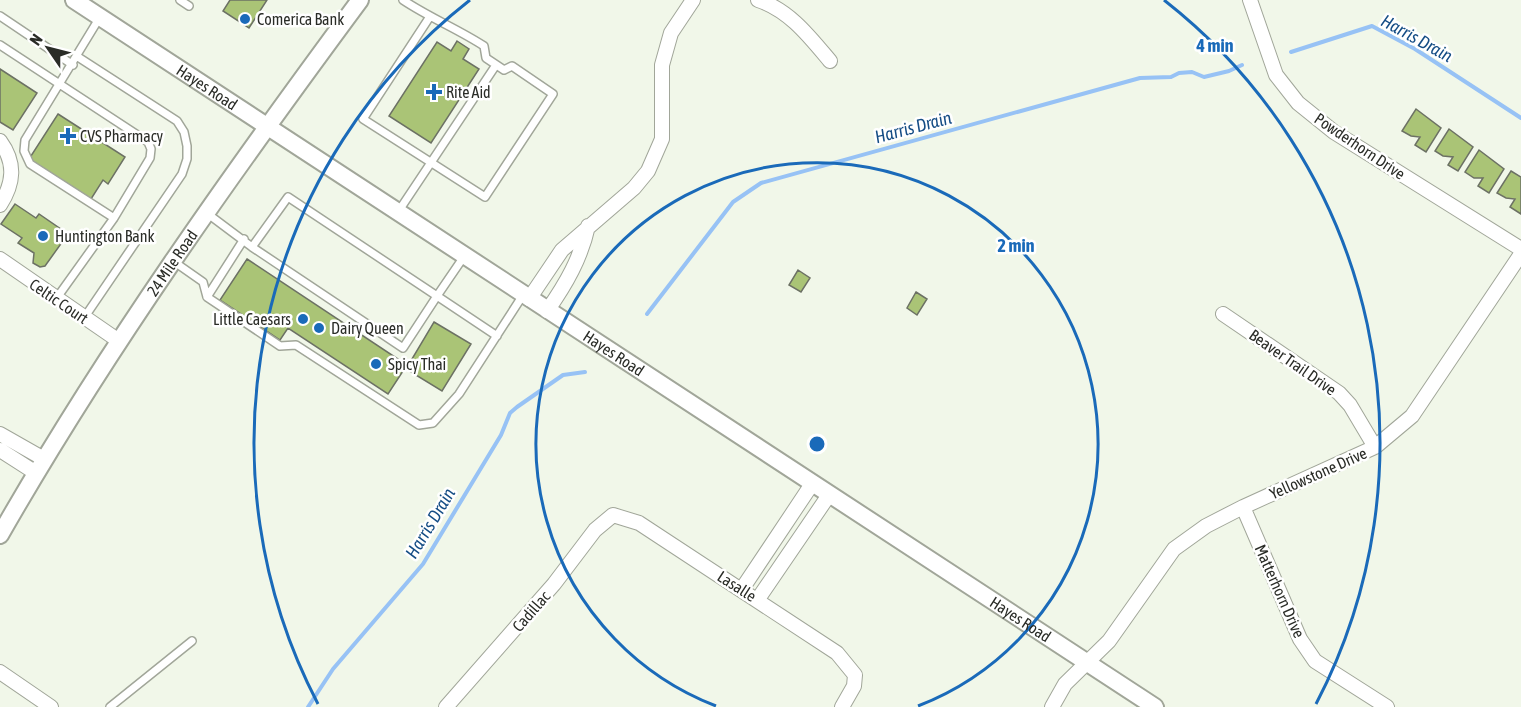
<svg xmlns="http://www.w3.org/2000/svg" width="1521" height="707" font-family="'Asap Condensed',sans-serif">
<style>
.lines{fill:none;stroke-linecap:round;stroke-linejoin:round}
.stream{stroke:#97c2f5;stroke-width:4}
.building{fill:#aac476;stroke:#6c7164;stroke-width:1.5}
.service-casing{stroke:#a1a699;stroke-width:10}
.minor-casing{stroke:#a1a699;stroke-width:16}
.tertiary-casing{stroke:#a1a699;stroke-width:20}
.service{stroke:#fff;stroke-width:7}
.minor{stroke:#fff;stroke-width:14}
.tertiary{stroke:#fff;stroke-width:16}
.ring{fill:none;stroke:#1a6ab9;stroke-width:3}
.poi-dot{fill:#1a6ab9;stroke:#fff;stroke-width:2}
.labels{text-anchor:middle;dominant-baseline:central;stroke-width:5;stroke-linejoin:round;paint-order:stroke}
.poi-label{font-size:16px;fill:#2a2c27;stroke:#fff;text-anchor:start}
.street-label{font-size:16px;fill:#2a2c27;stroke:#fff}
.water-label{font-size:18px;font-style:italic;fill:#154d85;stroke:#fff}
.centre{fill:#1a6ab9;stroke:#fff;stroke-width:3}
.ring-label{font-size:18px;text-anchor:middle;font-weight:bold;fill:#1a6ab9;stroke:#fff;stroke-width:5;stroke-linejoin:round;paint-order:stroke}
</style>
<rect width="100%" height="100%" fill="#f1f7e9"/>
<g class="lines">
<path class="stream" d="M 1291,52 L 1372,26 L 1415,49 L 1521,118
M 647,314 L 733,202 L 761,183 L 1140,78 L 1171,77 L 1179,73 L 1192,72 L 1204,77 L 1229,71 L 1242,65
M 308,707 L 333,669 L 423,564 L 501,435 L 510,413 L 517,407 L 563,375 L 585,372"/>
</g>
<path class="building" d="M 230,0 L 267,0 L 249,28 L 223,11 Z
M 457,41 L 469,49 L 463,59 L 479,69 L 431,143 L 389,116 L 437,42 L 451,51 Z
M 0,69 L 37,93 L 13,130 L 0,122 Z
M 1416,109 L 1441,128 L 1426,152 L 1415,145 L 1420,137 L 1411,136 L 1402,131 Z
M 58,114 L 125,157 L 108,184 L 103,180 L 91,199 L 29,159 Z
M 1449,129 L 1473,147 L 1458,171 L 1448,165 L 1453,157 L 1443,156 L 1435,151 Z
M 1479,150 L 1504,169 L 1489,193 L 1478,186 L 1483,178 L 1474,178 L 1465,172 Z
M 1511,171 L 1521,177 L 1521,214 L 1510,207 L 1515,199 L 1506,198 L 1497,193 Z
M 15,204 L 36,218 L 39,214 L 68,234 L 45,266 L 40,267 L 33,263 L 34,253 L 18,243 L 22,238 L 1,224 Z
M 247,259 L 407,365 L 388,394 L 288,328 L 280,340 L 220,300 Z
M 798,270 L 810,278 L 801,292 L 789,285 Z
M 916,292 L 927,299 L 917,315 L 907,308 Z
M 434,322 L 471,344 L 442,391 L 406,369 Z"/>
<g class="lines">
<defs>
<path id="service" d="M 180,0 L 189,6
M 403,0 C 430,18 458,29 484,46 L 486,58 L 504,70 L 512,66 L 553,94 L 485,197 L 363,119 L 429,18
M 0,16 L 73,65
M 0,45 L 148,142 L 151,149 L 150,158 L 114,218
M 78,57 L 177,121 L 184,132 L 187,146 L 187,159 L 182,174 L 84,318
M 398,212 L 496,65
M 208,214 L 252,247 L 288,197 L 437,296 L 465,255
M 252,247 L 403,348 L 437,296 L 497,336
M 173,261 L 203,282 L 207,297 L 280,346 L 296,345 L 419,425 L 433,423 L 459,394 L 523,295
M 207,297 L 244,239
M 56,299 L 114,218 L 30,164 L 24,151 L 25,140 L 100,17
M 110,707 L 192,641"/>
<path id="minor" d="M 758,0 C 789,10 809,36 830,61
M 1250,0 L 1276,75 L 1298,103 L 1334,132 L 1521,249
M 0,141 C 16,163 14,183 0,205
M 0,259 L 119,341
M 529,299 L 562,250 L 634,188 L 648,171 L 662,139 L 662,65 L 671,33 L 693,0
M 547,311 C 566,284 581,258 588,226
M 1223,314 L 1339,393 L 1350,405 L 1375,447
M 0,434 L 44,459
M 0,450 L 36,473
M 1243,507 L 1300,639 L 1315,661 L 1387,707
M 742,589 L 812,484
M 758,599 L 829,495
M 0,672 L 51,707
M 446,707 L 554,584 L 595,530 L 613,515 L 639,523 L 837,653 L 855,675 L 854,686 L 842,707
M 1052,707 L 1065,684 L 1109,641 L 1174,549 L 1206,526 L 1243,507 L 1375,447 L 1412,416 L 1521,254"/>
<g id="tertiary">
<path id="s1" d="M 74,0 L 1155,707"/>
<path id="s2" d="M 0,535 C 107,348 232,173 360,0"/>
</g>
</defs>
<use href="#service" class="service-casing"/>
<use href="#minor" class="minor-casing"/>
<use href="#tertiary" class="tertiary-casing"/>
<use href="#service" class="service"/>
<use href="#minor" class="minor"/>
<use href="#tertiary" class="tertiary"/>
</g>
<g class="ring">
<path d="M716 706A281 281 0 1 1 918 706"/>
<path d="M318 704A563 563 0 0 1 470 0M1164 0A563 563 0 0 1 1316 704"/>
</g>
<g class="poi-dot">
<circle cx="245" cy="19" r="6"/>
<path d="M431 83h6v6h6v6h-6v6h-6v-6h-6v-6h6z"/>
<path d="M65 127h6v6h6v6h-6v6h-6v-6h-6v-6h6z"/>
<circle cx="43" cy="236" r="6"/>
<circle cx="303" cy="319" r="6"/>
<circle cx="319" cy="328" r="6"/>
<circle cx="376" cy="364" r="6"/>
</g>
<g class="labels">
<g class="poi-label">
<text x="257" y="19">Comerica Bank</text>
<text x="446" y="92">Rite Aid</text>
<text x="80" y="136">CVS Pharmacy</text>
<text x="55" y="236">Huntington Bank</text>
<text x="291" y="319" text-anchor="end">Little Caesars</text>
<text x="331" y="328">Dairy Queen</text>
<text x="388" y="364">Spicy Thai</text>
</g>
<g class="street-label">
<text stroke="none"><textPath href="#s1" startOffset="159">Hayes Road</textPath></text>
<text transform="translate(1360 146) rotate(34)">Powderhorn Drive</text>
<text stroke="none"><textPath href="#s2" startOffset="322">24 Mile Road</textPath></text>
<text transform="translate(59 301) rotate(34)">Celtic Court</text>
<text stroke="none"><textPath href="#s1" startOffset="645">Hayes Road</textPath></text>
<text transform="translate(1293 362) rotate(35)">Beaver Trail Drive</text>
<text transform="translate(1318 473) rotate(-24)">Yellowstone Drive</text>
<text transform="translate(737 586) rotate(33)">Lasalle</text>
<text transform="translate(1280 591) rotate(66)">Matterhorn Drive</text>
<text transform="translate(531 611) rotate(-49)">Cadillac</text>
<text stroke="none"><textPath href="#s1" startOffset="1131">Hayes Road</textPath></text>
</g>
<g class="water-label">
<text transform="translate(1417 38) rotate(29)">Harris Drain</text>
<text transform="translate(913 127) rotate(-15)">Harris Drain</text>
<text transform="translate(430 523) rotate(-59)">Harris Drain</text>
</g>
</g>
<circle cx="817" cy="444" r="9" class="centre"/>
<g class="ring-label">
<text x="1215" y="52">4 min</text>
<text x="1016" y="252">2 min</text>
</g>
<g transform="translate(48 48) rotate(305)" stroke="#ffffff" stroke-width="4.5" paint-order="stroke">
<path d="M0-4.5L10 22L0 15L-10 22Z" fill="#2a2c27"/>
<text y="-9" font-size="16" font-weight="bold" text-anchor="middle" fill="#2a2c27">N</text>
</g>
</svg>
